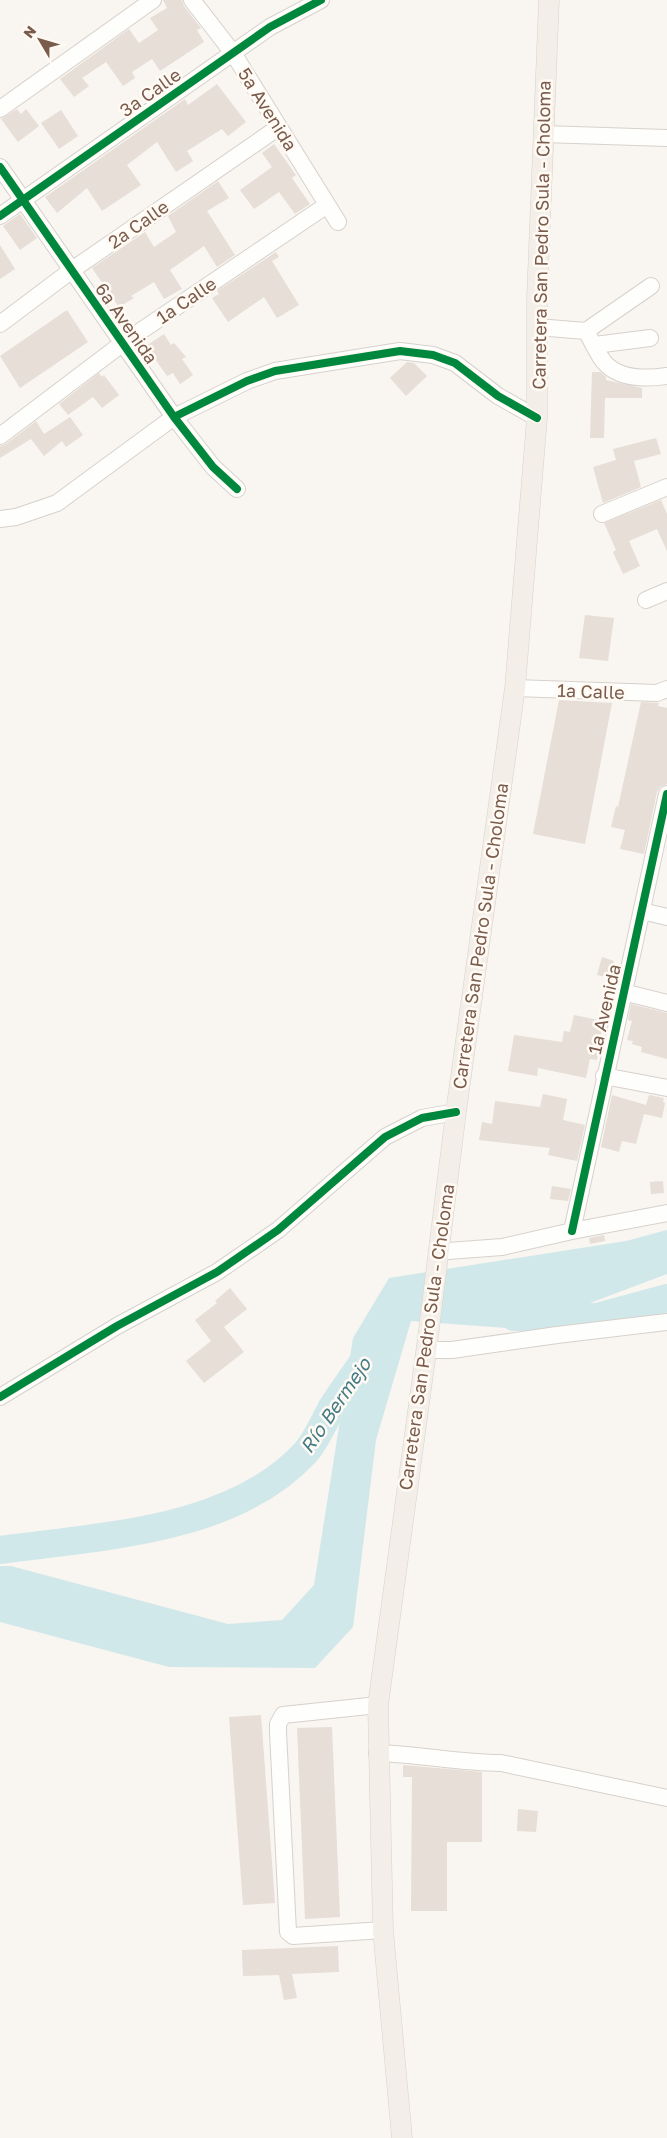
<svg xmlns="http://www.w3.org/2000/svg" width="667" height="2138" font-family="'Golos Text',sans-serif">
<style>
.water{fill:#d0e8ea}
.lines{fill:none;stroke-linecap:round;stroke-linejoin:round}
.river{stroke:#d0e8ea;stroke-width:28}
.building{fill:#e6ded7}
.minor-casing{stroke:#d7d1cb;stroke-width:18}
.major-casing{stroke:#dad1cc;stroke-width:21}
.minor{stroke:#fefefd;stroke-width:16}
.major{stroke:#f3eee8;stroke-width:20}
.cycleway-casing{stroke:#fffaf3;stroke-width:11}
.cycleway{stroke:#00873e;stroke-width:8}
.labels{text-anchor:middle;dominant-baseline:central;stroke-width:5;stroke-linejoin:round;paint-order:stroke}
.street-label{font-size:18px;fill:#7a5c4d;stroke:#fffaf3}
.water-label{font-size:19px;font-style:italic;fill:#437c86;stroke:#fffaf3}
</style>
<rect width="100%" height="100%" fill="#f9f5f0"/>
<path class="water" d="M 667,1230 L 667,1274 L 521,1329 L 411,1321 L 376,1440 L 353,1627 L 315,1668 L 169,1667 L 0,1622 L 0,1566 L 11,1566 L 228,1624 L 282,1620 L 314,1585 L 353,1338 L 389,1278 L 626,1241 Z"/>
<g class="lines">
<path class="river" d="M 514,1317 L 597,1317 L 667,1298
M 0,1550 C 100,1536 232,1532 305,1453 C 316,1441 324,1422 332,1407 C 343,1390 355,1374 366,1357"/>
</g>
<path class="building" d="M 163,0 L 182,0 L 184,6 L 201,28 L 197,30 L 204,42 L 160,71 L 152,59 L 132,72 L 135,78 L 123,86 L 106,62 L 82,78 L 89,86 L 74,97 L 60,79 L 129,29 L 139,43 L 158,30 L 150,18 L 167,8 Z
M 217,84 L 246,122 L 228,136 L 222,129 L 187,151 L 193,161 L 176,172 L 157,142 L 127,165 L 141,185 L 102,211 L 87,188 L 57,213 L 45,197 L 185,99 L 188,105 Z
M 17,109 L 21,114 L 26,109 L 39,126 L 18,142 L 1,119 Z
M 61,110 L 78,136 L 59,149 L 41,123 Z
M 274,144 L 296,175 L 292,178 L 310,204 L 295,214 L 279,192 L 254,209 L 240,190 L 272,167 L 262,153 Z
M 218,181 L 229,198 L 207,211 L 235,255 L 217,267 L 204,246 L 170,270 L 182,289 L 164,299 L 154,282 L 131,296 L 134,298 L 119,307 L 92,268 L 145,232 L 154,247 L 176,232 L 168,216 Z
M 20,214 L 37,238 L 20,250 L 3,226 Z
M 0,245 L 15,269 L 0,279 Z
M 276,252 L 279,257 L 272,261 L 299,305 L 277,318 L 264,297 L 228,322 L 212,298 L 219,294 L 217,291 Z
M 67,310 L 88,342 L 20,388 L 0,356 Z
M 164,334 L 171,345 L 174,343 L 186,357 L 182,359 L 193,375 L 180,384 L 173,373 L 167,376 L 146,346 Z
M 407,362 L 414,363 L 427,376 L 406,396 L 390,378 Z
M 592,372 L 600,372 L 606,377 L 606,380 L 642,388 L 642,398 L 605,398 L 604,438 L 590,438 Z
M 99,373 L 102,377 L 104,375 L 119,395 L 102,408 L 93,397 L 68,415 L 59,404 Z
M 70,417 L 83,435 L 66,447 L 62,441 L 44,456 L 31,439 L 0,458 L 0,446 L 6,444 L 36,421 L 44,434 Z
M 656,438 L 661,454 L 634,461 L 641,487 L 603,503 L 593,467 L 616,460 L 613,449 Z
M 661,500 L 667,514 L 667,551 L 657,529 L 629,541 L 640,566 L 623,574 L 613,552 L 616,550 L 604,523 Z
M 585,615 L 614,618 L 608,661 L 579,658 Z
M 559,700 L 612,703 L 585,844 L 533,834 Z
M 641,702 L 659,703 L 658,706 L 667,708 L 667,784 L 660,787 L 657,792 L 644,854 L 620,849 L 625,830 L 611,827 L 616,806 L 618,807 Z
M 602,957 L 614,961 L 610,978 L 597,975 Z
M 631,1004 L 667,1013 L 667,1059 L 641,1052 L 642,1047 L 632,1044 L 633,1041 L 627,1040 L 632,1021 L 628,1020 Z
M 574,1015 L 603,1021 L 597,1060 L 590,1059 L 586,1078 L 538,1068 L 537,1076 L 508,1071 L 514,1035 L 562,1042 L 564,1031 L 570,1032 Z
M 543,1094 L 567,1099 L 563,1120 L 585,1125 L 577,1161 L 548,1155 L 550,1148 L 479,1140 L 482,1122 L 492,1124 L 495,1101 L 540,1107 Z
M 612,1095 L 646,1105 L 649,1095 L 664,1098 L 663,1102 L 665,1103 L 662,1118 L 644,1114 L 636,1144 L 622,1141 L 619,1152 L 601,1147 Z
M 663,1181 L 664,1193 L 651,1194 L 650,1182 Z
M 552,1186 L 571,1189 L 568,1201 L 550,1199 Z
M 604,1235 L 605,1241 L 590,1244 L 589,1238 Z
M 230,1288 L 247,1309 L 224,1327 L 244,1352 L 204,1383 L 186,1361 L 211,1341 L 195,1320 L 217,1303 L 215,1301 Z
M 261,1715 L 275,1903 L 243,1905 L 229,1717 Z
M 332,1727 L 340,1917 L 305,1919 L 297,1728 Z
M 403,1765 L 482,1772 L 482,1842 L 447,1842 L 447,1911 L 411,1911 L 412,1777 L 403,1777 Z
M 518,1809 L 538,1811 L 536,1832 L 517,1831 Z
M 338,1946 L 339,1972 L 292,1974 L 297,1998 L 284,2000 L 279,1975 L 243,1976 L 242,1950 Z"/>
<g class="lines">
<defs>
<path id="minor" d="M 192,0 L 233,53 L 338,222
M 0,109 L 153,0
M 543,134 L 667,138
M 0,167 L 174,417 L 213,467 L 237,489
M 0,216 L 270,27 L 321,0
M 0,324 L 72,270 L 279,127
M 537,327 L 586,331 C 592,341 597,353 604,362 C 619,380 646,379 667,376
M 586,331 L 651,286
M 595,345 L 650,338
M 0,436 L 123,343 L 327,205
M 602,514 L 667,487
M 0,519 L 16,517 L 57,503 L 174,417 L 247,381 L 275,371 L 400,351 L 433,355 L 455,363 L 498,396 L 537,418
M 646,600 L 667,591
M 515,688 L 657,693 L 667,689
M 642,911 L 667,917
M 623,992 L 667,1003
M 604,1076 L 667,1088
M 572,1231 L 667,794
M 439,1249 L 448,1251 L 502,1247 L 572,1231 L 667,1213
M 425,1350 L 452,1350 L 557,1335 L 667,1322
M 0,1397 L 117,1326 L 217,1272 L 278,1230 L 385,1137 L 422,1118 L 456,1112
M 378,1705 L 283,1715 L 278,1724 L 278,1732 L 288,1932 L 293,1936 L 383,1930
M 377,1753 C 418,1754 459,1763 501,1763 L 667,1798"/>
<path id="major" d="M 402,2138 L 383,1930 L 378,1705 L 427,1345 L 456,1112 L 515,688 L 537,418 L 537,298 L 549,0"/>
</defs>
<use href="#minor" class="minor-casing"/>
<use href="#major" class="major-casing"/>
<use href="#minor" class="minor"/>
<use href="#major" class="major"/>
<defs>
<path id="cycleway" d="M 0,167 L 174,417 L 213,467 L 237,489
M 0,216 L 270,27 L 321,0
M 174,417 L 247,381 L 275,371 L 400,351 L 433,355 L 455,363 L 498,396 L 537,418
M 572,1231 L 667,794
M 0,1397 L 117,1326 L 217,1272 L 278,1230 L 385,1137 L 422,1118 L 456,1112"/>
</defs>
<use href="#cycleway" class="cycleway-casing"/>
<use href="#cycleway" class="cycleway"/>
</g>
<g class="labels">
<g class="street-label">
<text transform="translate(150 92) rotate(-35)">3a Calle</text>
<text transform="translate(268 109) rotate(58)">5a Avenida</text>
<text transform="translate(138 224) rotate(-35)">2a Calle</text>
<text transform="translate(541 235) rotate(-89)">Carretera San Pedro Sula - Choloma</text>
<text transform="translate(186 300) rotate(-34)">1a Calle</text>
<text transform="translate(127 323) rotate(55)">6a Avenida</text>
<text transform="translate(591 691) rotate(2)">1a Calle</text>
<text transform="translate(480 936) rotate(-82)">Carretera San Pedro Sula - Choloma</text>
<text transform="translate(604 1009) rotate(-77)">1a Avenida</text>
<text transform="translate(426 1337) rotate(-82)">Carretera San Pedro Sula - Choloma</text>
</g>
<g class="water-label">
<text transform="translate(335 1405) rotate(-56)">Río Bermejo</text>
</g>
</g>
<g transform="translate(40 40) rotate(308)" stroke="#fffaf3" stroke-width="4" paint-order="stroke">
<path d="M0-4L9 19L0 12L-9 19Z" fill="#7a5c4d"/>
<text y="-8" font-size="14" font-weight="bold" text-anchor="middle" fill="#7a5c4d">N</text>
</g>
</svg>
